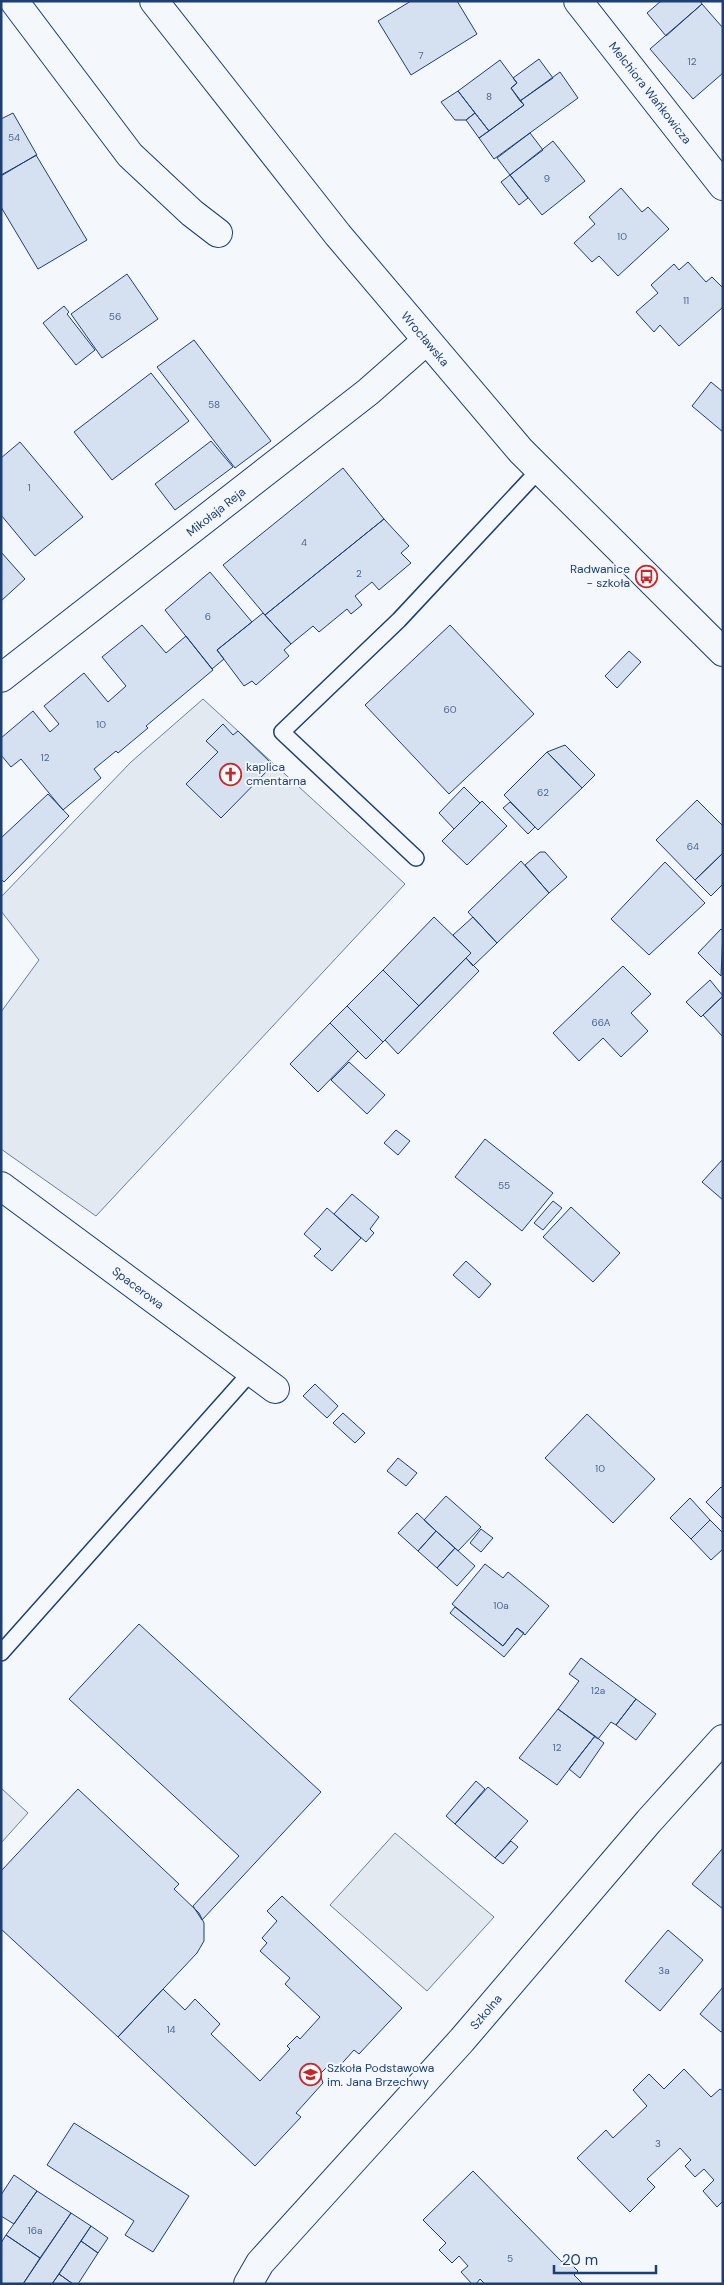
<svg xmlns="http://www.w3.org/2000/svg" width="724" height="2285" font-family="'DM Sans',sans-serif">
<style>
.green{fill:#e3e9f0;stroke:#687fa3}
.building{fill:#d5e0f0;stroke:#1d3f73}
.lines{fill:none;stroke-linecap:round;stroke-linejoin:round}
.lane-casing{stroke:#1d3f73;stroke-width:18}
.street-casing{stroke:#1d3f73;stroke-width:30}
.secondary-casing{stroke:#1d3f73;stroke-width:30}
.primary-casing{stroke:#1d3f73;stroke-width:30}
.lane{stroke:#f4f7fb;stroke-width:15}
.street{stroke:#f4f7fb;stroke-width:28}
.secondary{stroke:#f4f7fb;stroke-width:28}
.primary{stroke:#f4f7fb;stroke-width:28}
.labels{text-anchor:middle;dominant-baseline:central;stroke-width:4;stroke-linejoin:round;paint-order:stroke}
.number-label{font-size:10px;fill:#4b6792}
.street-label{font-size:12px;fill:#1d3f73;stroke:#f4f7fb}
.poi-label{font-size:12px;fill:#1d3f73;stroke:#f4f7fb;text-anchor:start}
</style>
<rect width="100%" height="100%" fill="#f4f7fb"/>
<path class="green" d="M 203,699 L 405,884 L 96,1216 L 1,1149 L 1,1012 L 39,960 L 1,911 L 1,897 L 131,762 Z
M 1,1788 L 28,1813 L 1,1843 Z
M 395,1833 L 494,1917 L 427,1991 L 330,1905 Z"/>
<path class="building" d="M 411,1 L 457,1 L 477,34 L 411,75 L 378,21 Z
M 661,1 L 700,1 L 702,4 L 666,36 L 647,13 Z
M 702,4 L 723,28 L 723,73 L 693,99 L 650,49 Z
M 539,59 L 553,78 L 520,101 L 511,88 L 517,83 L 513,78 Z
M 500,60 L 517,83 L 511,88 L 524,105 L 489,131 L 458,91 Z
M 560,72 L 578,98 L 494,159 L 479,138 L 524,105 L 520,101 Z
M 458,91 L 475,113 L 466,120 L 455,120 L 441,102 Z
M 13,113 L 37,155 L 1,175 L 1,119 Z
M 475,113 L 489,131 L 479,138 L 466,120 Z
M 530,133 L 543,150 L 510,175 L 497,158 Z
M 553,141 L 585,181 L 542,215 L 510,175 Z
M 36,155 L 87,240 L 38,269 L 1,207 L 1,176 Z
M 510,175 L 528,198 L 519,205 L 501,182 Z
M 621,188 L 642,212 L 648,207 L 669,229 L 618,276 L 599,256 L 592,262 L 574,243 L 595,224 L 589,217 Z
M 688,262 L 706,282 L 712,277 L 723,288 L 723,307 L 679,346 L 660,325 L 654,332 L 636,312 L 658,293 L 651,285 L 674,264 L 679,270 Z
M 127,274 L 158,319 L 102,358 L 71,314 Z
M 64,306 L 69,312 L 67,314 L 95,350 L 76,365 L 43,323 Z
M 194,340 L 271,441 L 235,468 L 157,367 Z
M 151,373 L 189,421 L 112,480 L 74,432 Z
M 711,382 L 723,392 L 723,432 L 692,406 Z
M 211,441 L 233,467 L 175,510 L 155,484 Z
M 20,442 L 83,517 L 35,556 L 1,515 L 1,458 Z
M 343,468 L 384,519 L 265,615 L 223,565 Z
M 384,519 L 409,546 L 401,553 L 411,563 L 379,590 L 372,582 L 355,596 L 362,605 L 351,614 L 347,609 L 319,632 L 313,626 L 291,644 L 265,615 Z
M 1,552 L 25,579 L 1,601 Z
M 210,572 L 252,622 L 217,650 L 224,659 L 212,669 L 165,610 Z
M 263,613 L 291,644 L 284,650 L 289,656 L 256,685 L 252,681 L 244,686 L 217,650 Z
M 142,625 L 166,653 L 186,636 L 213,670 L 146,726 L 148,728 L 118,753 L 116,751 L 94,769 L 101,778 L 63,810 L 21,759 L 11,767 L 1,755 L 1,738 L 33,711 L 50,732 L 59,724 L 44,706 L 84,673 L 108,702 L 126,686 L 102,657 Z
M 450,625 L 534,714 L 449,794 L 365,705 Z
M 629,651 L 641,662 L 617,688 L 605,676 Z
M 223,724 L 233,735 L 238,731 L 273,765 L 221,818 L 186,784 L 218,752 L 206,741 Z
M 565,745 L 595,775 L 582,788 L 547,752 Z
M 547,752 L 582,788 L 538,830 L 504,795 Z
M 464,787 L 480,803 L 454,829 L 439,813 Z
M 48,794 L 69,816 L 4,882 L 1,879 L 1,838 Z
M 697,800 L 723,826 L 723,853 L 695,880 L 656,840 Z
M 482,801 L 507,826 L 467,865 L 442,841 Z
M 510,802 L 535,827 L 528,834 L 503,808 Z
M 540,852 L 545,852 L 567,877 L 549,893 L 525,865 Z
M 723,853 L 723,884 L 711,896 L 695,880 Z
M 521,861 L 549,893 L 497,943 L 468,912 Z
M 665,862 L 705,903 L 649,955 L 611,919 Z
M 434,917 L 471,953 L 419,1006 L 383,970 Z
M 473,917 L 497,943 L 473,966 L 466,958 L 471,953 L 453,935 Z
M 721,929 L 723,931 L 721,976 L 698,953 Z
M 466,958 L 479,971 L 398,1054 L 385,1040 Z
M 623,966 L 651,994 L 631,1013 L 648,1031 L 621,1057 L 603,1038 L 579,1061 L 553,1033 Z
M 383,970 L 419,1006 L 383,1042 L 347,1006 Z
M 710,980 L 723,996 L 701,1017 L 686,1002 Z
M 723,996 L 723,1037 L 703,1015 Z
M 347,1006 L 383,1042 L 366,1059 L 330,1023 Z
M 330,1023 L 358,1051 L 318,1092 L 290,1064 Z
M 349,1062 L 385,1095 L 367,1114 L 331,1080 Z
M 396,1130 L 410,1141 L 398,1155 L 384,1143 Z
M 485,1139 L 553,1193 L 522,1231 L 455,1177 Z
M 723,1159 L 723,1200 L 702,1182 Z
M 352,1194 L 379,1217 L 370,1229 L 374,1233 L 366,1242 L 334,1214 Z
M 553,1201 L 562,1208 L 543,1230 L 534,1223 Z
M 571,1207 L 620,1253 L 593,1282 L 543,1237 Z
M 327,1208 L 361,1238 L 332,1271 L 314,1256 L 321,1249 L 304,1234 Z
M 466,1261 L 491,1284 L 479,1298 L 453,1275 Z
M 315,1384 L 338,1406 L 327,1418 L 303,1396 Z
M 343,1413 L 365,1433 L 355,1443 L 333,1423 Z
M 587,1414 L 655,1479 L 613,1523 L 545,1458 Z
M 398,1458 L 417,1473 L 406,1486 L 387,1471 Z
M 721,1487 L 723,1488 L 723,1519 L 706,1502 Z
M 446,1496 L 481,1527 L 458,1551 L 424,1520 Z
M 690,1498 L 710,1520 L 691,1539 L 670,1518 Z
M 417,1513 L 436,1531 L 418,1551 L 398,1533 Z
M 710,1520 L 723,1533 L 723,1549 L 711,1560 L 691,1539 Z
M 481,1529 L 493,1538 L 481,1552 L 470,1543 Z
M 436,1531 L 455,1548 L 437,1568 L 418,1551 Z
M 455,1548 L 475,1566 L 457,1586 L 437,1568 Z
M 485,1564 L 503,1578 L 508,1572 L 549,1606 L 525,1635 L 517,1628 L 503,1646 L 452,1604 Z
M 455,1607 L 503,1646 L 517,1628 L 524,1633 L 504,1657 L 450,1613 Z
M 139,1624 L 321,1792 L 202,1920 L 193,1906 L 239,1856 L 69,1699 Z
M 581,1658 L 636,1699 L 616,1725 L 611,1722 L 598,1739 L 558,1709 L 579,1681 L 569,1674 Z
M 636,1699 L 656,1714 L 636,1740 L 616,1725 Z
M 558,1709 L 595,1736 L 557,1785 L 519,1758 Z
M 595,1736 L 604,1743 L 580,1778 L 569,1769 Z
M 476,1781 L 485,1789 L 455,1824 L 446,1816 Z
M 488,1787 L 528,1821 L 495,1858 L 455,1824 Z
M 78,1789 L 179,1884 L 174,1889 L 199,1913 L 204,1923 L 204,1941 L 197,1953 L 118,2037 L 1,1929 L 1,1871 Z
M 511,1841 L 518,1847 L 503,1864 L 495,1858 Z
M 723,1848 L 723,1909 L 692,1884 Z
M 282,1896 L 402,2008 L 359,2054 L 354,2050 L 336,2070 L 326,2068 L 320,2074 L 323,2083 L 296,2113 L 301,2117 L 255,2166 L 118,2037 L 163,1989 L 185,2010 L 195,1999 L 220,2024 L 211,2034 L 260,2081 L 290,2049 L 287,2046 L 297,2036 L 300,2039 L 320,2017 L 285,1984 L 290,1978 L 260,1951 L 267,1943 L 262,1938 L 277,1921 L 267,1911 Z
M 668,1930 L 703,1960 L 660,2011 L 625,1981 Z
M 723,1987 L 723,2031 L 721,2032 L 700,2014 Z
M 684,2069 L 711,2097 L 720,2089 L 723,2091 L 723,2201 L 717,2207 L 703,2191 L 714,2180 L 704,2169 L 695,2177 L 685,2166 L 691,2160 L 680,2148 L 647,2179 L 655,2187 L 630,2212 L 577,2158 L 606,2130 L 613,2138 L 647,2106 L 633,2090 L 649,2074 L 664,2089 Z
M 74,2123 L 189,2196 L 153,2252 L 125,2235 L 134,2221 L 47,2165 Z
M 473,2171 L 562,2262 L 566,2259 L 578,2271 L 574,2275 L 583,2284 L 485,2284 L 480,2279 L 476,2284 L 472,2284 L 461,2272 L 468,2266 L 459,2256 L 452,2263 L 439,2250 L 446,2243 L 423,2220 Z
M 14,2175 L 37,2191 L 14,2224 L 1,2216 L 1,2195 Z
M 37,2191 L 71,2213 L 40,2258 L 6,2235 Z
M 71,2213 L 91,2226 L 52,2284 L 23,2284 Z
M 91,2226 L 108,2238 L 98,2253 L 81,2241 Z
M 6,2235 L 40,2258 L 23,2284 L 1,2284 L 1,2243 Z
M 81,2241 L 98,2253 L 78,2284 L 73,2284 L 59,2274 Z
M 59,2274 L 73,2284 L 52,2284 Z"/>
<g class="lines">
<defs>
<path id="lane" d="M 416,858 L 282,732 L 399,620 L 539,470
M 1,1653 L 251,1372"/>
<path id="street" d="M 14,1 L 130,155 L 192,213 L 218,233
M 578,1 L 723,186
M 1,678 L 368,392 L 426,341
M 1,1186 L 275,1389"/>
<path id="secondary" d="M 248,2284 L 260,2263 L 462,2040 L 649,1821 L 723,1739"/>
<path id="primary" d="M 154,1 L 338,235 L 521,451 L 723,652"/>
</defs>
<use href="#lane" class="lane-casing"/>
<use href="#street" class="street-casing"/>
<use href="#secondary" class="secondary-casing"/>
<use href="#primary" class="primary-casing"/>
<use href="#lane" class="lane"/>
<use href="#street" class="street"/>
<use href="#secondary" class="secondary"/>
<use href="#primary" class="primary"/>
</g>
<defs>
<symbol id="bus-ring" viewBox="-11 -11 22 22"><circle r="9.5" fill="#f4f7fb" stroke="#c62828" stroke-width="1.5"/><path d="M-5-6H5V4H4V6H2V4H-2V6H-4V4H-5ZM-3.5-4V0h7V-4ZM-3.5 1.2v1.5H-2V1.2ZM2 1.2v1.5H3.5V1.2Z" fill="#c62828"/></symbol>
<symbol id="church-ring" viewBox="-11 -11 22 22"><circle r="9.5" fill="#f4f7fb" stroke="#c62828" stroke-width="1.5"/><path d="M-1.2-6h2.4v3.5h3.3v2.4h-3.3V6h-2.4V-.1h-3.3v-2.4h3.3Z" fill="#c62828"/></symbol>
<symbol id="school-ring" viewBox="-11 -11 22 22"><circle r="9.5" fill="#f4f7fb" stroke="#c62828" stroke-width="1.5"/><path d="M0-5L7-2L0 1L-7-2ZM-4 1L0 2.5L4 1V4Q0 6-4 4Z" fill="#c62828"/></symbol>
</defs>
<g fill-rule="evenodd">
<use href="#bus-ring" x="634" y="564" width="25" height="25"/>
<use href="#church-ring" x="218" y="762" width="25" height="25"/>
<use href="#school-ring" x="298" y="2062" width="25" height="25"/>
</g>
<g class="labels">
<g class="number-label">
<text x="421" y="55">7</text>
<text x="692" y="61">12</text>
<text x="489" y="96">8</text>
<text x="14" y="137">54</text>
<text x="547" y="178">9</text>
<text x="622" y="236">10</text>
<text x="686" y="300">11</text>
<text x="115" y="316">56</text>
<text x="214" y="404">58</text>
<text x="29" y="487">1</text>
<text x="304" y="542">4</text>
<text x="359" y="573">2</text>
<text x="208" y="616">6</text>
<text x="450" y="709">60</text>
<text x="101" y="724">10</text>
<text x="45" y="757">12</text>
<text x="543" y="792">62</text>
<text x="693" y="846">64</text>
<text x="601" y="1022">66A</text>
<text x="504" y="1185">55</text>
<text x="600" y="1468">10</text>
<text x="501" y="1605">10a</text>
<text x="598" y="1690">12a</text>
<text x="557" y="1747">12</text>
<text x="664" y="1970">3a</text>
<text x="171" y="2029">14</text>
<text x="658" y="2143">3</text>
<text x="35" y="2230">16a</text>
<text x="510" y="2258">5</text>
</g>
<g class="street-label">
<text transform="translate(650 93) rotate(52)">Melchiora Wańkowicza</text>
<text transform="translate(425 339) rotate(50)">Wrocławska</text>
<text transform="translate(216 512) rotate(-38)">Mikołaja Reja</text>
<text transform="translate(138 1288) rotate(37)">Spacerowa</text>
<text transform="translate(486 2012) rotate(-50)">Szkolna</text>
</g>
<g class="poi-label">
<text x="630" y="569" text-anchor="end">Radwanice<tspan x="630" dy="14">- szkoła</tspan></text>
<text x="246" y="767">kaplica<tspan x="246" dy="14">cmentarna</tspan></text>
<text x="327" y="2068">Szkoła Podstawowa<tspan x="327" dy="14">im. Jana Brzechwy</tspan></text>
</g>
</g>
<rect width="724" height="2285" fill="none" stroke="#1d3f73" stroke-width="5"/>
<path d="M554 2265v8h102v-8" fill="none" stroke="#1d3f73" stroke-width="2.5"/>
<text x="562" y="2265" font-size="15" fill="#1d3f73" stroke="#f4f7fb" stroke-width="4" paint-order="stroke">20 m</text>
</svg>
